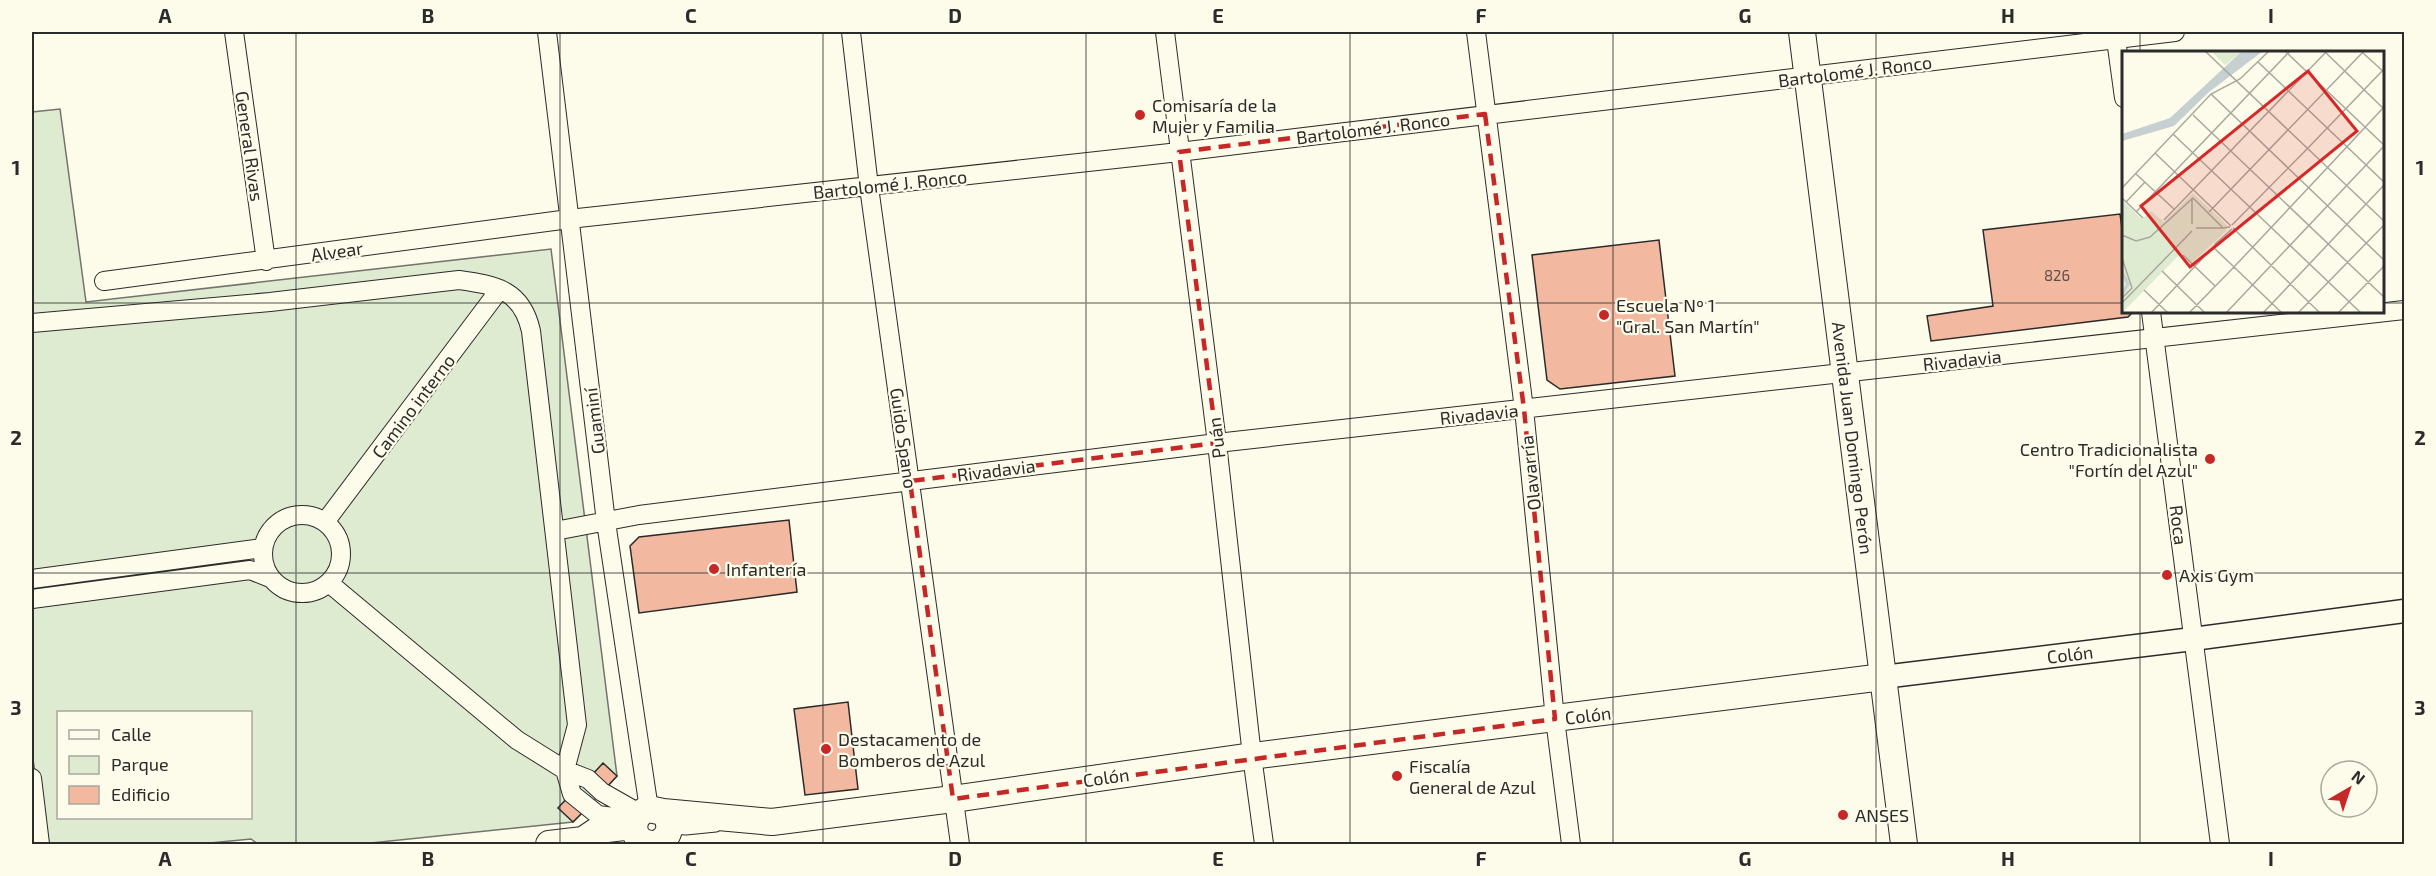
<svg xmlns="http://www.w3.org/2000/svg" width="2436" height="876" font-family="'Exo 2',sans-serif">
<style>
.green{fill:#deebd1;stroke:#74746e;stroke-width:1.5;fill-rule:evenodd}
.building{fill:#f2b8a0;stroke:#2b2b2b;stroke-width:1.5}
.lines{fill:none;stroke-linecap:round;stroke-linejoin:round}
.service-casing{stroke:#2b2b2b;stroke-width:11}
.minor-casing{stroke:#2b2b2b;stroke-width:20}
.tertiary-casing{stroke:#2b2b2b;stroke-width:25}
.secondary-casing{stroke:#2b2b2b;stroke-width:28}
.service{stroke:#fdfbea;stroke-width:9}
.minor{stroke:#fdfbea;stroke-width:18}
.tertiary{stroke:#fdfbea;stroke-width:22}
.secondary{stroke:#fdfbea;stroke-width:26}
.marked{fill:none;stroke:#c62828;stroke-width:4.5;stroke-dasharray:12 8;stroke-linejoin:round}
.grid{fill:none;stroke:#2b2b2b;stroke-width:1.5;stroke-opacity:0.55}
.poi-dot{fill:#c62828;stroke:#fdfbea;stroke-width:2}
.labels{text-anchor:middle;dominant-baseline:central;stroke-width:4.5;stroke-linejoin:round;paint-order:stroke}
.number-label{font-size:15px;fill:#5d4e48}
.street-label{font-size:18px;fill:#2b2b2b;stroke:#fdfbea}
.poi-label{font-size:18px;fill:#2b2b2b;stroke:#fdfbea;text-anchor:start}
.inset-river{fill:none;stroke:#c7d0d0;stroke-width:3}
.inset-road{fill:none;stroke:#a9a89e;stroke-width:1.5}
.view{fill:#d62828;fill-opacity:0.15;stroke:#d62828;stroke-width:3}
.inset-edge{fill:none;stroke:#2b2b2b;stroke-width:3}
.neatline{fill:none;stroke:#2b2b2b;stroke-width:2}
.grid-label{font-size:20px;text-anchor:middle;font-weight:bold;fill:#2b2b2b}
</style>
<rect width="100%" height="100%" fill="#fdfbea"/>
<path class="green" d="M 60,109 L 86,302 L 551,249 L 617,776 L 573,822 L 361,844 L 258,844 L 251,839 L 199,844 L 46,844 L 32,753 L 32,112 ZM 58,712 L 250,712 L 250,818 L 58,818 Z"/>
<path class="building" d="M 2120,214 L 2124,243 L 2124,312 L 2133,312 L 2128,317 L 1931,341 L 1927,316 L 1993,306 L 1983,230 Z
M 1659,240 L 1675,376 L 1560,389 L 1547,380 L 1532,255 Z
M 789,520 L 797,592 L 639,613 L 630,546 L 639,537 Z
M 848,702 L 858,789 L 805,795 L 794,709 Z
M 603,763 L 617,776 L 606,788 L 592,775 Z
M 569,796 L 585,810 L 573,822 L 558,808 Z"/>
<g class="lines">
<defs>
<path id="service" d="M 670,829 L 686,830 L 716,827"/>
<path id="minor" d="M 234,32 L 266,261
M 547,32 L 606,522 L 649,809
M 851,32 L 869,187 L 960,844
M 1165,32 L 1217,443 L 1252,756 L 1264,844
M 1476,32 L 1524,409 L 1555,719 L 1571,844
M 2115,32 L 2124,98
M 104,281 L 569,219 L 1179,152 L 2175,32
M 2151,312 L 2220,844
M 32,323 L 270,302 L 459,280 C 496,285 522,290 531,331 L 577,725 L 565,770 L 572,794 L 598,815 L 629,819
M263 554a39 39 0 1 1 78 0a39 39 0 1 1-78 0Z
M 325,522 L 500,289
M 555,531 L 639,515 L 1217,443 L 2404,310
M 32,579 L 262,548
M 329,583 L 517,740 L 565,770 L 588,779 L 602,792 L 639,813
M 32,599 L 250,570 L 270,578
M 32,778 L 40,844"/>
<path id="tertiary" d="M 1883,677 L 2193,639 L 2404,611"/>
<path id="secondary" d="M 1802,32 L 1904,844
M 663,812 L 772,822 L 953,799 L 1252,756 L 1883,677
M 583,840 L 598,830 L 633,826
M 549,844 L 583,840 L 596,844
M 652,844 C 630,843 628,815 649,809 L 663,812 C 674,824 670,839 655,844"/>
</defs>
<use href="#service" class="service-casing"/>
<use href="#minor" class="minor-casing"/>
<use href="#tertiary" class="tertiary-casing"/>
<use href="#secondary" class="secondary-casing"/>
<use href="#service" class="service"/>
<use href="#minor" class="minor"/>
<use href="#tertiary" class="tertiary"/>
<use href="#secondary" class="secondary"/>
</g>
<path class="marked" d="M 1485,114 L 1524,409 L 1555,719 L 953,799 L 910,481 L 1217,443 L 1179,152 Z"/>
<path class="grid" d="M 296,32 L 296,844M 560,32 L 560,844M 823,32 L 823,844M 1086,32 L 1086,844M 1350,32 L 1350,844M 1613,32 L 1613,844M 1876,32 L 1876,844M 2140,32 L 2140,52M 32,303 L 2124,303M 2384,303 L 2404,303M 2140,312 L 2140,844M 32,573 L 2404,573"/>
<g class="poi-dot">
<circle cx="1140" cy="115" r="6"/>
<circle cx="1604" cy="315" r="6"/>
<circle cx="2210" cy="459" r="6"/>
<circle cx="714" cy="569" r="6"/>
<circle cx="2167" cy="575" r="6"/>
<circle cx="826" cy="749" r="6"/>
<circle cx="1397" cy="776" r="6"/>
<circle cx="1843" cy="815" r="6"/>
</g>
<g class="labels">
<g class="number-label">
<text x="2057" y="275">826</text>
</g>
<g class="street-label">
<text transform="translate(1855 71) rotate(-7)">Bartolomé J. Ronco</text>
<text transform="translate(1373 128) rotate(-7)">Bartolomé J. Ronco</text>
<text transform="translate(250 146) rotate(82)">General Rivas</text>
<text transform="translate(890 184) rotate(-6)">Bartolomé J. Ronco</text>
<text transform="translate(337 251) rotate(-8)">Alvear</text>
<text transform="translate(1962 360) rotate(-6)">Rivadavia</text>
<text transform="translate(413 406) rotate(-53)">Camino interno</text>
<text transform="translate(1479 414) rotate(-6)">Rivadavia</text>
<text transform="translate(594 421) rotate(-97)">Guaminí</text>
<text transform="translate(904 438) rotate(82)">Guido Spano</text>
<text transform="translate(1216 438) rotate(-97)">Puán</text>
<text transform="translate(1853 438) rotate(83)">Avenida Juan Domingo Perón</text>
<text transform="translate(996 470) rotate(-7)">Rivadavia</text>
<text transform="translate(1530 473) rotate(-96)">Olavarría</text>
<text transform="translate(2179 525) rotate(83)">Roca</text>
<text transform="translate(2070 654) rotate(-7)">Colón</text>
<text transform="translate(1588 715) rotate(-7)">Colón</text>
<text transform="translate(1106 777) rotate(-8)">Colón</text>
</g>
<g class="poi-label">
<text x="1152" y="105">Comisaría de la<tspan x="1152" dy="21">Mujer y Familia</tspan></text>
<text x="1616" y="305">Escuela Nº 1<tspan x="1616" dy="21">"Gral. San Martín"</tspan></text>
<text x="2198" y="449" text-anchor="end">Centro Tradicionalista<tspan x="2198" dy="21">"Fortín del Azul"</tspan></text>
<text x="726" y="569">Infantería</text>
<text x="2179" y="575">Axis Gym</text>
<text x="838" y="739">Destacamento de<tspan x="838" dy="21">Bomberos de Azul</tspan></text>
<text x="1409" y="766">Fiscalía<tspan x="1409" dy="21">General de Azul</tspan></text>
<text x="1855" y="815">ANSES</text>
</g>
</g>
<g transform="translate(2122 51)">
<rect width="262" height="262" fill="#fdfbea"/>
<path d="M 89,0 L 120,0 L 103,14 ZM 71,142 L 105,174 L 104,180 L 70,212 L 59,202 L 0,262 L 0,149 L 20,168 L 29,160 L 42,171 Z" fill="#deebd1"/>
<path d="M 120,0 L 141,0 L 87,41 L 52,75 L 0,90 L 0,83 L 48,67 Z" fill="#c7d0d0"/>
<path class="inset-river" d="M 0,221 L 6,233 L 0,243"/>
<path class="inset-road" d="M 83,0 L 263,171M 163,0 L 262,94M 202,0 L 263,59M 241,2 L 263,22M 136,11 L 263,132M 89,43 L 263,210M 71,64 L 263,247M 51,83 L 239,262M 186,97 L 263,17M 33,102 L 109,175M 206,116 L 262,56M 14,123 L 52,158M 0,137 L 89,43 L 118,28 L 147,0M 0,147 L 21,167M 70,147 L 70,173M 4,151 L 23,131M 14,161 L 168,0M 87,161 L 242,0M 42,169 L 205,0M 110,174 L 186,97M 74,177 L 101,177M 111,177 L 198,262M 0,184 L 14,190 L 28,186 L 71,147 L 101,177 L 108,176M 93,193 L 110,178M 91,196 L 112,216 L 206,116M 61,204 L 93,235M 0,207 L 10,237 L 0,247M 40,220 L 83,262M 22,239 L 46,262M 0,252 L 70,180M 29,262 L 94,193M 67,262 L 112,216 L 160,262M 104,262 L 263,94M 141,262 L 263,133M 176,262 L 263,173M 216,262 L 263,214"/>
<path class="view" d="M 186,20 L 235,80 L 68,216 L 19,155 Z"/>
<rect width="262" height="262" class="inset-edge"/>
</g>
<rect width="2436" height="876" fill="none" stroke="#fdfbea" stroke-width="66"/>
<rect x="57" y="711" width="195" height="108" fill="#fdfbea" stroke="#a9a89e" stroke-width="1.5"/>
<rect x="69" y="730" width="30" height="9" fill="#fdfbea" stroke="#a9a89e" stroke-width="1.5"/>
<text x="111" y="741" font-size="18" fill="#2b2b2b">Calle</text>
<rect x="69" y="756" width="30" height="18" fill="#deebd1" stroke="#a9a89e" stroke-width="1.5"/>
<text x="111" y="771" font-size="18" fill="#2b2b2b">Parque</text>
<rect x="69" y="786" width="30" height="18" fill="#f2b8a0" stroke="#a9a89e" stroke-width="1.5"/>
<text x="111" y="801" font-size="18" fill="#2b2b2b">Edificio</text>
<g transform="translate(2349 789) rotate(39)"><circle r="28" fill="#fdfbea" stroke="#a9a89e" stroke-width="1.5"/>
<path d="M0-4.5L10 22L0 15L-10 22Z" fill="#c62828"/>
<text y="-9" font-size="16" font-weight="bold" text-anchor="middle" fill="#2b2b2b">N</text>
</g>
<rect x="33" y="33" width="2370" height="810" class="neatline"/>
<g class="grid-label">
<text x="165" y="23">A</text>
<text x="428" y="23">B</text>
<text x="691" y="23">C</text>
<text x="955" y="23">D</text>
<text x="1218" y="23">E</text>
<text x="1481" y="23">F</text>
<text x="1745" y="23">G</text>
<text x="2008" y="23">H</text>
<text x="2271" y="23">I</text>
<text x="16" y="175">1</text>
<text x="2420" y="175">1</text>
<text x="16" y="445">2</text>
<text x="2420" y="445">2</text>
<text x="16" y="715">3</text>
<text x="2420" y="715">3</text>
<text x="165" y="866">A</text>
<text x="428" y="866">B</text>
<text x="691" y="866">C</text>
<text x="955" y="866">D</text>
<text x="1218" y="866">E</text>
<text x="1481" y="866">F</text>
<text x="1745" y="866">G</text>
<text x="2008" y="866">H</text>
<text x="2271" y="866">I</text>
</g>
</svg>
